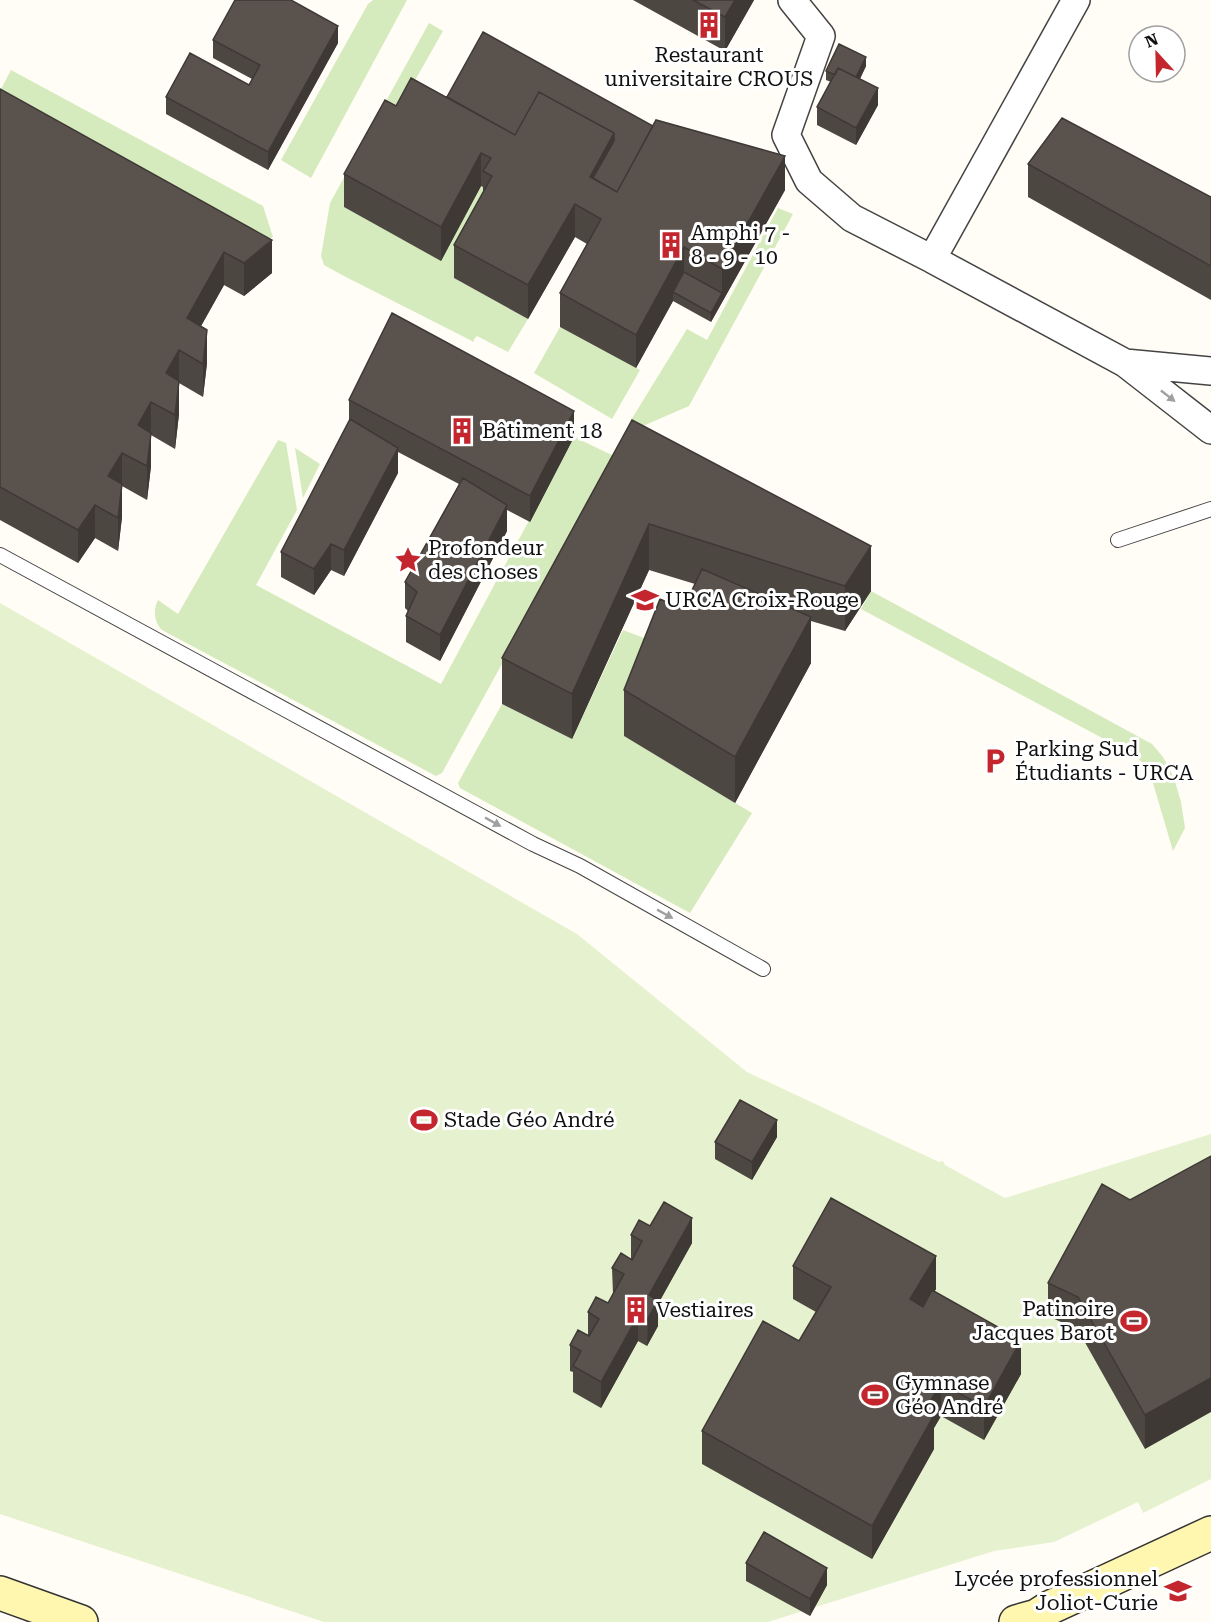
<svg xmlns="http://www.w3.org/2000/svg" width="1211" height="1622" font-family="'Roboto Serif',serif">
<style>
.green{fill:#d5ebbd}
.pitch{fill:#e6f2cf}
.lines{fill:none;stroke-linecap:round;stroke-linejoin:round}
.lane-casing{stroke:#444;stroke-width:16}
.street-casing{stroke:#444;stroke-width:30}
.secondary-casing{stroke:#333;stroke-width:36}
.lane{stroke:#fff;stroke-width:14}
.street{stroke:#fff;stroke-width:27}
.secondary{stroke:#fff6b0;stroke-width:33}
.wall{fill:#4d4742}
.shaded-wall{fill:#3f3936}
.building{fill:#5a524d;stroke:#3f3936;stroke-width:1.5}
.oneway{fill:#a0a0a0}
.labels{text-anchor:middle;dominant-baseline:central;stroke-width:6;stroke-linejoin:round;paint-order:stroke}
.poi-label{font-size:21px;fill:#111;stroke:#fff;text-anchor:start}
</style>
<rect width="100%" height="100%" fill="#fffdf5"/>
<path class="green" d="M 373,0 L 407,0 L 311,178 L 281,160 L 368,4 Z
M 429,23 L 443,31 L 385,133 L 491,191 L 454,278 L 528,319 L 508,352 L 477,336 L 474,339 L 474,342 L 342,275 L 324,265 L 321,256 L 330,203 Z
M 11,70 L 263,206 L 273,237 L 265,240 L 0,91 Z
M 778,208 L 793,214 L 689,406 L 629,432 L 631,420 L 687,329 L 707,340 Z
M 560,327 L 640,370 L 612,419 L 534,373 Z
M 574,437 L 614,456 L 586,511 L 442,773 L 436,776 L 162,630 C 154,622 153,610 158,600 L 178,614 L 278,440 L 286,443 L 297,510 L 256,585 L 441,684 Z
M 295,448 L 320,464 L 303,498 Z
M 871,591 L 1152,744 L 1163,757 L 1174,778 L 1181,802 L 1185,828 L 1173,851 L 1150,773 L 1144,764 L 1134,755 L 861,609 Z
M 623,630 L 660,644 L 624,736 L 752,813 L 690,913 L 460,788 L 458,783 L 502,704 L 572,739 Z"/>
<path class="pitch" d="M 0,603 L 577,934 L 747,1072 L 939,1162 L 943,1161 L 945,1165 L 1005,1198 L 1211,1134 L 1211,1479 L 1143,1513 L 1138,1502 L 1054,1542 L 994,1551 L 768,1622 L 324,1622 L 0,1514 Z"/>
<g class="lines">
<defs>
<path id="lane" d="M 1118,540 L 1211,509
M 0,555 L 533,844 L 580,866 L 763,969"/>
<path id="street" d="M 792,0 L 821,36 L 786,135 L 809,181 L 852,218 L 932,259
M 1076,0 L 932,259 L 1125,363 L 1211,430
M 1125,363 L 1211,371"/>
<path id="secondary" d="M 0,1593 L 81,1622
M 1016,1622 L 1037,1616 L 1051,1607 L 1211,1533"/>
</defs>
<use href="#lane" class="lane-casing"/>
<use href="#street" class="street-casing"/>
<use href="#secondary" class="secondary-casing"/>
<use href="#lane" class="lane"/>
<use href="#street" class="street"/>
<use href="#secondary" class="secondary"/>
</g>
<path class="wall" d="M 633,0 L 754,0 L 725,51 Z
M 213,40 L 338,43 L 268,170 L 166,114 L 166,97 L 249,85 L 252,79 L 213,58 Z
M 866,66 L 860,79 L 878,105 L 856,145 L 817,125 L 817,107 L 831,82 L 826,80 L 826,71 Z
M 0,89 L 272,273 L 244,296 L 224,285 L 201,326 L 207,363 L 203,397 L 179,383 L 179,414 L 175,449 L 151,435 L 151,466 L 147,500 L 122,486 L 122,517 L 118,551 L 95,538 L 78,563 L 0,520 Z
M 447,97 L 653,126 L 785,190 L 711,322 L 673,301 L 636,368 L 560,327 L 560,293 L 587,244 L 575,237 L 528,319 L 454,278 L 454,245 L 483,192 L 483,187 L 481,186 L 441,261 L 344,207 L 344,174 L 396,106 Z
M 1028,164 L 1211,197 L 1211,300 L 1028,197 Z
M 349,400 L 574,437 L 530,522 L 507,510 L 507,531 L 440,661 L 406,642 L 406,616 L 408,611 L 405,608 L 405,582 L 459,484 L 398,452 L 398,473 L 344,576 L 331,570 L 314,595 L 281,577 L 281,552 L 349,421 Z
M 632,420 L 871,591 L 845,631 L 811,621 L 811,663 L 735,803 L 624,736 L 624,690 L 683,609 L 695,584 L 649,570 L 572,739 L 502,704 L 502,658 Z
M 777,1137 L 752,1180 L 715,1159 L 715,1142 Z
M 1211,1156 L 1145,1449 L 1078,1330 L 1048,1316 L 1048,1283 L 1130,1200 Z
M 650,1226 L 692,1243 L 658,1304 L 658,1326 L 647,1346 L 638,1341 L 601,1408 L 573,1392 L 573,1372 L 570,1371 L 570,1345 L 588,1336 L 588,1312 L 608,1303 L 613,1294 L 612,1268 L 631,1259 L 631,1235 Z
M 793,1266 L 936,1289 L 934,1292 L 1021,1374 L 984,1440 L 941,1416 L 934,1428 L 934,1449 L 872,1559 L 702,1464 L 702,1431 L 799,1341 L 816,1312 L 793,1299 Z
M 746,1563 L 827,1585 L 810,1616 L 746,1581 Z"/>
<path class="shaded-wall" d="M 735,0 L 754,0 L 725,51 L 725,17 Z
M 338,26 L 338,43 L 268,170 L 268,152 Z
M 866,57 L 866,66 L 853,93 L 853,84 Z
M 878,88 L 878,105 L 856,145 L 856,128 Z
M 614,133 L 614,166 L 601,190 L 590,177 Z
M 481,153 L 481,186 L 441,261 L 441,227 Z
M 785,156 L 785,190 L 711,322 L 711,313 L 722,293 L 722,269 Z
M 575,204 L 575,237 L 528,319 L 528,285 Z
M 272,240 L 272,273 L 244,296 L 244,263 Z
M 684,247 L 684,281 L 673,292 L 673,301 L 636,368 L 636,335 Z
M 224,252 L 224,285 L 187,351 L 187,318 Z
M 207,330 L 207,363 L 203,397 L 203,364 Z
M 179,350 L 179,414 L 175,449 L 175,415 L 166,373 Z
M 151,402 L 151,466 L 147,500 L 147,466 L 138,425 Z
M 574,411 L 574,437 L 530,522 L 530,496 Z
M 398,448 L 398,473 L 344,576 L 344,550 Z
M 122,453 L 122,517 L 118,551 L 118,518 L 108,476 Z
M 95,505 L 95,538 L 78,563 L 78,530 Z
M 507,505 L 507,531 L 440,661 L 440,635 Z
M 649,524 L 649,570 L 572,739 L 572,694 Z
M 331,544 L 331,570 L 314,595 L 314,569 Z
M 871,546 L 871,591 L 845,631 L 845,586 Z
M 811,617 L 811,663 L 735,803 L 735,757 Z
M 777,1120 L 777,1137 L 752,1180 L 752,1162 Z
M 692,1218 L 692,1243 L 658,1304 L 658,1326 L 647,1346 L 649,1295 Z
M 936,1256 L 936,1289 L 910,1332 L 910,1299 Z
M 638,1316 L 638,1341 L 601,1408 L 601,1382 Z
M 1021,1340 L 1021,1374 L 984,1440 L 984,1407 Z
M 1211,1378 L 1211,1412 L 1145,1449 L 1145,1415 Z
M 941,1383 L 941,1416 L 934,1428 L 934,1449 L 872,1559 L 872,1526 L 925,1410 Z
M 827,1568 L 827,1585 L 810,1616 L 810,1599 Z"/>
<path class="building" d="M 235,0 L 291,0 L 338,26 L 268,152 L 166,97 L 190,53 L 249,85 L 260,65 L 213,40 Z
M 693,0 L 735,0 L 725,17 Z
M 483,32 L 653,126 L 617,192 L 593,178 L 614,141 L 614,133 L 539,92 L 515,135 L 447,97 Z
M 839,44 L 866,57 L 856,77 L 838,68 L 835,75 L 826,71 Z
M 838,68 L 878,88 L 856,128 L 817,107 Z
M 411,78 L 515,135 L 539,92 L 614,133 L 590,177 L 617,192 L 656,120 L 785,156 L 722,269 L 684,247 L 636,335 L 560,293 L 601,219 L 575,204 L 528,285 L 454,245 L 492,176 L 483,171 L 491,158 L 481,153 L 441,227 L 344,174 L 385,100 L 396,106 Z
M 0,89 L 272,240 L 244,263 L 224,252 L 187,318 L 207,330 L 203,364 L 179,350 L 166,373 L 179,381 L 175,415 L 151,402 L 138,425 L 151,433 L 147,466 L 122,453 L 108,476 L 122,484 L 118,518 L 95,505 L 78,530 L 0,487 Z
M 1062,118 L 1211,197 L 1211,266 L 1028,164 Z
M 684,272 L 722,293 L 711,313 L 673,292 Z
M 392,313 L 574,411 L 530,496 L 349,400 Z
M 350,419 L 398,448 L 344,550 L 331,544 L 314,569 L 281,552 Z
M 632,420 L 871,546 L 845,586 L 649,524 L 572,694 L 502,658 Z
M 463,478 L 507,505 L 440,635 L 406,616 L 417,592 L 405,582 Z
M 702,569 L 811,617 L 735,757 L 624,690 L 660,599 L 683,609 Z
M 740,1100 L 777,1120 L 752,1162 L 715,1142 Z
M 1211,1156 L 1211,1378 L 1145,1415 L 1078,1297 L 1048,1283 L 1102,1184 L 1130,1200 Z
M 831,1198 L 936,1256 L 910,1299 L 923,1307 L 932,1290 L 1021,1340 L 984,1407 L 941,1383 L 925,1410 L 934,1415 L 872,1526 L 702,1431 L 763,1321 L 799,1341 L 831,1287 L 793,1266 Z
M 664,1202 L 692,1218 L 649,1295 L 658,1301 L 647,1320 L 638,1316 L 601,1382 L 573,1366 L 581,1351 L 570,1345 L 578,1330 L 589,1336 L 599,1319 L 588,1312 L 596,1297 L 608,1303 L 624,1274 L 612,1268 L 621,1253 L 632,1260 L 642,1241 L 631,1235 L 639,1220 L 650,1226 Z
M 764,1532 L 827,1568 L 810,1599 L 746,1563 Z"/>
<defs><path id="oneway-solid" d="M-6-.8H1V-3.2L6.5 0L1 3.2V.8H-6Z" transform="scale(1.5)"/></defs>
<g class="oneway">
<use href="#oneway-solid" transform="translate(1168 396) rotate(38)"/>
<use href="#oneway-solid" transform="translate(493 822) rotate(29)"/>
<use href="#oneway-solid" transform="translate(665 914) rotate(29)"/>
</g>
<defs>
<symbol id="building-bare" viewBox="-9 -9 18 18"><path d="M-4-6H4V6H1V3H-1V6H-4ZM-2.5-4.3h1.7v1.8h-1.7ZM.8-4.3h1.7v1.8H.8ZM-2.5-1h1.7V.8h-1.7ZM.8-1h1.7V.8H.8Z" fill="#c4262e" stroke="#fff" stroke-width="2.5" paint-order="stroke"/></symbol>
<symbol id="sight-bare" viewBox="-9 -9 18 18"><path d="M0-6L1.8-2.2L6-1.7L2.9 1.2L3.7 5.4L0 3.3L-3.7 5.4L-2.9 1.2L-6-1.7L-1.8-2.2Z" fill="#c4262e" stroke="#fff" stroke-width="2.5" paint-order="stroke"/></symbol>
<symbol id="university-bare" viewBox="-9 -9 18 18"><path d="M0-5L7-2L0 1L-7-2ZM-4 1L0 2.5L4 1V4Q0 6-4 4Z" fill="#c4262e" stroke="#fff" stroke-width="2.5" paint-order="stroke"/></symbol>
<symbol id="parking-bare" viewBox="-9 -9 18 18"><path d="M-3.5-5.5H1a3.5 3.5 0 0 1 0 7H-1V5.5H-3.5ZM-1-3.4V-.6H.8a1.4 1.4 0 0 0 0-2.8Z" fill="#c4262e" stroke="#fff" stroke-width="2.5" paint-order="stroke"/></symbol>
<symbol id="stadium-bare" viewBox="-9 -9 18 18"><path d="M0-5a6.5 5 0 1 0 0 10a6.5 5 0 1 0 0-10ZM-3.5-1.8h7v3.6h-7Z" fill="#c4262e" stroke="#fff" stroke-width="2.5" paint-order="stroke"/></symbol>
<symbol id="school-bare" viewBox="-9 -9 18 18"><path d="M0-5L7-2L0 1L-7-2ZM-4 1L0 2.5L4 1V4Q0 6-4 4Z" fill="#c4262e" stroke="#fff" stroke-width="2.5" paint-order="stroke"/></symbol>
</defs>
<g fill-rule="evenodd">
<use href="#building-bare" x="690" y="6" width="38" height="38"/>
<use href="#building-bare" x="652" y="226" width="38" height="38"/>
<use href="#building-bare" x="443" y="412" width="38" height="38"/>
<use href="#sight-bare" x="389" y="541" width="38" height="38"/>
<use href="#university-bare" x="626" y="581" width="38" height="38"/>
<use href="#parking-bare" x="976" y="742" width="38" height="38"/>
<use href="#stadium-bare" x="405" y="1101" width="38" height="38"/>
<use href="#building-bare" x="617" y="1291" width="38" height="38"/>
<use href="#stadium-bare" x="1115" y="1302" width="38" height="38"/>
<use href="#stadium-bare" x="856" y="1376" width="38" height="38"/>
<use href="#school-bare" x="1159" y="1572" width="38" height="38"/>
</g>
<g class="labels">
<g class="poi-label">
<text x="709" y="55" text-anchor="middle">Restaurant<tspan x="709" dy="24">universitaire CROUS</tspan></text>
<text x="691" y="233">Amphi 7 -<tspan x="691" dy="24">8 - 9 - 10</tspan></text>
<text x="482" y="431">Bâtiment 18</text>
<text x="428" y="548">Profondeur<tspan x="428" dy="24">des choses</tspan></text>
<text x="665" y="600">URCA Croix-Rouge</text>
<text x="1015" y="749">Parking Sud<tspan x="1015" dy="24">Étudiants - URCA</tspan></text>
<text x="444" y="1120">Stade Géo André</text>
<text x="1114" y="1309" text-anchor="end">Patinoire<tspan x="1114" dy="24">Jacques Barot</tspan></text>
<text x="656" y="1310">Vestiaires</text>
<text x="895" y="1383">Gymnase<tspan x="895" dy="24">Géo André</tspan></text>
<text x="1158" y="1579" text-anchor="end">Lycée professionnel<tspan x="1158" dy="24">Joliot-Curie</tspan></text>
</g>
</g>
<g transform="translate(1157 54) rotate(338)"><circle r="28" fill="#ffffff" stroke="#a0a0a0" stroke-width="1.5"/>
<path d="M0-4.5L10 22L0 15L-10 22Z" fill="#c4262e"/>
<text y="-9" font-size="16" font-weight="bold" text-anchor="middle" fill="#111111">N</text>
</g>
</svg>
